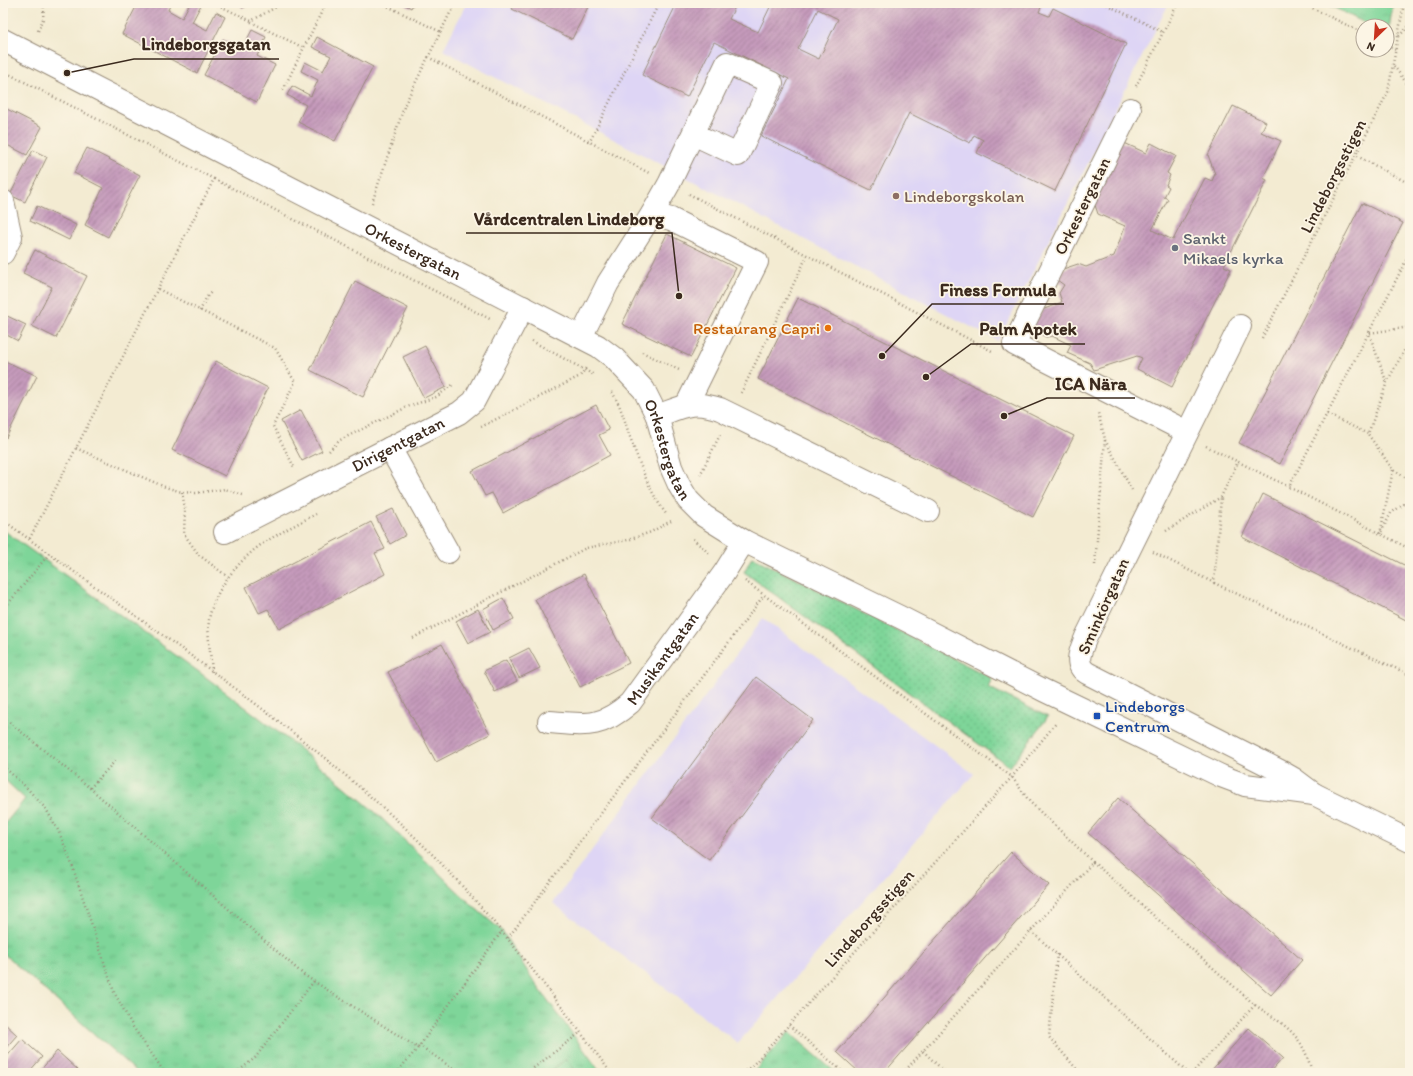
<svg xmlns="http://www.w3.org/2000/svg" width="1413" height="1076" font-family="Itim,sans-serif">
<style>
.built{fill:#ded5f5}
.grass{fill:url(#grass-dots);stroke:#5c805c}
.park{fill:url(#park-tufts);stroke:#5c805c}
.pitch{fill:#7ed599;stroke:#5c805c}
.building{fill:url(#building-hatch);fill-rule:evenodd}
.lines{fill:none;stroke-linecap:round;stroke-linejoin:round}
.minor-casing{stroke:#978a78;stroke-width:24}
.path{stroke:#978a78;stroke-width:2.5;stroke-dasharray:1 3;stroke-linecap:butt}
.minor{stroke:#fff;stroke-width:22}
.education-dot{fill:#8d6e63;stroke:#fcf5e5;stroke-width:1.5}
.worship-dot{fill:#6b7280;stroke:#fcf5e5;stroke-width:1.5}
.food-dot{fill:#e8710a;stroke:#fcf5e5;stroke-width:1.5}
.transit-dot{fill:#1a4fb4;stroke:#fcf5e5;stroke-width:1.5}
.labels{text-anchor:middle;dominant-baseline:central;stroke-width:3.5;stroke-linejoin:round;paint-order:stroke}
.street-label{font-size:17px;fill:#3b2a1e;stroke:#fcf5e5}
.education-label{font-size:17px;fill:#785e54;stroke:#fcf5e5;text-anchor:start}
.worship-label{font-size:17px;fill:#5b616d;stroke:#fcf5e5;text-anchor:start}
.food-label{font-size:17px;fill:#c56008;stroke:#fcf5e5;text-anchor:end}
.transit-label{font-size:17px;fill:#164399;stroke:#fcf5e5;text-anchor:start}
.leader{fill:none;stroke:#3b2a1e;stroke-width:1.5}
.callout-dot{fill:#3b2a1e;stroke:#fcf5e5;stroke-width:1.5}
.callout-label{font-size:18px;text-anchor:middle;font-weight:bold;fill:#3b2a1e;stroke:#fcf5e5;stroke-width:3.5;stroke-linejoin:round;paint-order:stroke}
</style>
<defs>
<pattern id="grass-dots" width="8" height="8" patternUnits="userSpaceOnUse"><rect width="8" height="8" fill="#7ed599"/><path d="M2 2h.1M6 6h.1" fill="none" stroke="#6eb783" stroke-width="1.8" stroke-linecap="round"/></pattern>
<pattern id="park-tufts" width="24" height="20" patternUnits="userSpaceOnUse"><rect width="24" height="20" fill="#7ed599"/><path d="M3 7l-1-3M5 7V3M7 7l1-3M15 17l-1-3M17 17v-4M19 17l1-3" fill="none" stroke="#6eb783"/></pattern>
<pattern id="building-hatch" width="6" height="6" patternUnits="userSpaceOnUse"><rect width="6" height="6" fill="#c59abb"/><path d="M-1 1l2-2M0 6l6-6M5 7l2-2" fill="none" stroke="#a17e97"/></pattern>
</defs>
<rect width="100%" height="100%" fill="#fcf5e5"/>
<filter id="ink" filterUnits="userSpaceOnUse"><feTurbulence type="fractalNoise" baseFrequency=".025" numOctaves="2"/><feDisplacementMap in="SourceGraphic" scale="8" xChannelSelector="R" yChannelSelector="G"/><feConvolveMatrix kernelMatrix="1 2 1 2 8 2 1 2 1" color-interpolation-filters="sRGB"/></filter>
<filter id="wash" filterUnits="userSpaceOnUse"><feTurbulence type="fractalNoise" baseFrequency=".012" numOctaves="4" result="noise"/><feDisplacementMap in="SourceGraphic" scale="16" xChannelSelector="R" yChannelSelector="G"/><feGaussianBlur stdDeviation="0.9" result="paint"/><feColorMatrix in="noise" values="0 0 0 0 0 0 0 0 0 0 0 0 0 0 0 0 0 1.4 0 .05"/><feComposite in="paint" operator="in"/></filter>
<g filter="url(#wash)">
<rect width="100%" height="100%" fill="#f3ebd2"/>
<path class="built" d="M 467,3 L 1169,3 L 998,341 L 443,50 Z
M 763,618 L 974,774 L 738,1043 L 553,903 Z"/>
<path class="grass" d="M 752,557 L 992,678 L 988,687 L 1048,717 L 1010,767 L 744,572 Z"/>
<path class="park" d="M 1325,3 L 1393,3 L 1388,35 L 1387,26 L 1371,26 Z
M 3,530 L 199,672 L 294,744 L 374,811 L 474,907 L 502,931 L 533,980 L 601,1073 L 138,1073 L 3,953 L 3,826 L 25,799 L 3,778 Z
M 789,1032 L 836,1073 L 753,1073 Z"/>
<path class="pitch" d="M 566,1059 L 577,1073 L 548,1073 Z"/>
<g id="blocks">
<path class="building" d="M 138,3 L 154,3 L 158,5 L 159,3 L 171,3 L 168,10 L 182,18 L 190,3 L 197,3 L 201,5 L 192,22 L 207,30 L 216,12 L 225,17 L 197,73 L 122,34 Z
M 241,3 L 255,3 L 242,8 Z
M 402,3 L 414,3 L 411,8 Z
M 515,3 L 590,3 L 572,39 L 512,9 Z
M 677,3 L 737,3 L 729,19 L 758,32 L 772,3 L 1037,3 L 1042,5 L 1039,12 L 1049,16 L 1053,8 L 1126,44 L 1055,191 L 977,153 L 983,140 L 974,135 L 970,143 L 909,113 L 871,190 L 761,136 L 789,79 L 714,42 L 687,97 L 642,75 ZM 818,9 L 838,19 L 819,59 L 798,49 Z
M 252,30 L 266,37 L 257,56 L 275,65 L 257,102 L 204,75 L 223,39 L 242,49 Z
M 317,37 L 373,67 L 335,141 L 298,122 L 306,105 L 287,95 L 292,86 L 311,96 L 318,80 L 301,71 L 305,62 L 323,71 L 331,56 L 312,47 Z
M 1233,106 L 1266,122 L 1261,132 L 1281,141 L 1263,178 L 1267,180 L 1224,266 L 1231,269 L 1172,387 L 1137,369 L 1142,358 L 1137,356 L 1094,370 L 1090,363 L 1067,353 L 1071,345 L 1052,336 L 1046,337 L 1031,329 L 1042,310 L 1062,302 L 1059,293 L 1064,285 L 1057,280 L 1063,269 L 1078,264 L 1086,267 L 1114,256 L 1125,226 L 1098,214 L 1092,196 L 1120,141 L 1146,153 L 1151,143 L 1176,156 L 1167,173 L 1170,175 L 1166,185 L 1169,187 L 1164,197 L 1168,199 L 1152,230 L 1173,240 L 1205,178 L 1212,181 L 1215,174 L 1208,155 Z
M 3,107 L 42,127 L 27,155 L 3,143 Z
M 87,148 L 140,175 L 108,237 L 85,225 L 103,188 L 74,173 Z
M 33,150 L 47,157 L 25,202 L 10,195 Z
M 1362,203 L 1403,223 L 1280,464 L 1239,443 Z
M 37,206 L 76,225 L 69,240 L 30,221 Z
M 667,234 L 736,268 L 691,357 L 622,324 Z
M 35,250 L 87,276 L 56,338 L 32,326 L 52,287 L 23,273 Z
M 355,281 L 408,308 L 363,397 L 310,370 Z
M 798,298 L 1074,436 L 1033,517 L 758,379 Z
M 3,314 L 26,325 L 18,341 L 3,333 Z
M 425,346 L 446,387 L 424,398 L 403,357 Z
M 3,360 L 37,376 L 6,438 L 3,436 Z
M 216,361 L 268,388 L 225,476 L 172,450 Z
M 596,405 L 609,430 L 599,435 L 610,455 L 503,513 L 492,493 L 485,496 L 472,471 Z
M 301,410 L 322,451 L 302,461 L 281,421 Z
M 1263,494 L 1410,568 L 1410,622 L 1242,537 Z
M 393,509 L 406,535 L 390,544 L 376,517 Z
M 371,522 L 385,549 L 375,553 L 385,574 L 279,629 L 268,609 L 259,613 L 246,587 Z
M 584,574 L 629,663 L 580,687 L 535,599 Z
M 503,598 L 514,619 L 493,630 L 483,609 Z
M 478,609 L 490,632 L 468,643 L 456,621 Z
M 442,644 L 490,734 L 436,762 L 388,672 Z
M 529,648 L 540,668 L 519,678 L 509,658 Z
M 506,660 L 517,681 L 495,692 L 484,671 Z
M 756,677 L 813,720 L 709,860 L 652,818 Z
M 1118,798 L 1302,960 L 1271,995 L 1088,833 Z
M 1011,852 L 1049,885 L 884,1073 L 860,1073 L 837,1052 Z
M 3,1022 L 17,1035 L 3,1051 Z
M 1249,1028 L 1283,1058 L 1270,1073 L 1209,1073 Z
M 22,1039 L 42,1057 L 28,1073 L 4,1073 L 3,1061 Z
M 57,1051 L 78,1070 L 76,1073 L 38,1073 Z"/>
</g>
</g>
<g filter="url(#ink)">
<use href="#blocks" fill-opacity="0" stroke="#978a78" stroke-width="1"/>
<g class="lines">
<defs>
<g id="minor">
<path id="s1" d="M 3,40 L 598,346 L 614,358 L 644,390 L 657,416 L 671,467 L 679,485 L 688,500 L 704,516 L 744,541 L 900,617 L 1045,691 L 1221,776 L 1245,785 L 1314,794"/>
<path d="M 1130,109 L 1014,344 L 1187,432"/>
<path d="M 3,201 L 11,237 L 3,253"/>
<path d="M 652,214 L 671,219 L 757,262 L 687,404"/>
<path d="M 1240,326 L 1086,637 C 1081,650 1073,664 1087,673 L 1280,771 L 1294,779 L 1314,794 L 1410,841"/>
<path d="M 581,337 L 608,283 L 652,214 L 669,184 L 727,63 L 772,83 L 738,155 L 693,134"/>
<path d="M 657,416 C 684,406 692,400 720,409 L 928,511"/>
<path d="M 390,448 L 448,552"/>
<path id="s2" d="M 225,532 L 459,413 L 474,401 L 523,307"/>
<path id="s3" d="M 549,722 C 586,725 600,729 630,703 L 724,573 L 744,541"/>
</g>
</defs>
<use href="#minor" class="minor-casing"/>
<path class="path" d="M 214,3 L 251,21 L 283,3
M 381,3 L 441,32
M 1103,3 L 1163,32
M 1302,3 L 1363,33
M 251,22 L 304,48
M 38,31 L 43,19 L 44,3
M 1399,36 L 1410,25
M 1387,46 L 1396,50
M 428,57 L 649,173
M 1394,66 L 1410,88
M 3,71 L 214,179 L 29,540
M 1136,86 L 1178,3
M 283,90 L 326,3
M 589,143 L 659,3
M 1357,156 L 1410,184
M 214,179 L 490,319
M 689,194 L 992,351
M 372,203 L 405,104 L 455,3
M 1410,253 L 1289,487 L 1410,549
M 158,289 L 275,348 L 295,382 L 273,426 L 295,469
M 200,311 L 206,298 L 212,291
M 1262,338 L 1388,92 L 1404,3
M 1410,340 L 1387,382 L 1368,434 L 1393,470 L 1410,480
M 532,341 L 594,375
M 642,352 L 679,370
M 1386,381 L 1369,333 L 1410,327
M 612,392 C 621,406 624,419 629,434 C 639,462 649,492 667,515
M 741,393 L 807,256
M 1327,414 L 1368,434
M 481,427 L 580,376 L 586,368
M 1105,440 L 1132,490
M 1206,446 L 1289,487
M 76,448 L 165,487 L 182,492 L 196,493 L 225,489 L 243,495
M 329,451 L 340,440 L 407,407 L 436,397 L 454,384
M 1393,470 L 1380,534 L 1391,513 L 1410,500
M 700,475 L 720,435
M 182,492 L 185,508 L 184,534 L 199,555 L 228,577
M 3,520 C 133,616 270,706 390,814 C 475,890 543,982 611,1073
M 1166,531 L 1221,497 L 1238,462
M 693,539 L 710,554
M 1153,552 L 1214,583 L 1221,498
M 1095,565 L 1105,439 L 1098,413
M 745,581 L 1012,777 L 1030,802 L 1093,862
M 1214,583 L 1410,675
M 3,610 L 49,554
M 413,638 L 586,548 L 628,540 L 651,532 L 673,520
M 212,672 C 211,656 207,636 209,620 C 213,591 240,558 265,542 C 281,532 299,523 316,514
M 3,717 L 90,788 L 304,975 L 418,1048 L 502,931
M 3,766 L 26,787 L 46,809 L 59,832 L 71,862 L 114,992 L 133,1027 L 165,1073
M 90,788 L 116,760
M 1031,931 L 1188,1073
M 508,938 L 764,595
M 1057,954 L 1049,1037 L 1080,1073
M 1255,1005 C 1286,1026 1303,1034 1312,1073
M 789,1025 L 844,1073
M 419,1045 L 459,1073
M 923,1051 L 946,1073
M 236,1073 L 255,1058 L 314,981
M 396,1073 L 418,1048
M 527,1073 L 581,1032
M 742,1073 L 752,1066 L 1012,777 L 1057,722
M 903,1073 L 1093,862 L 1255,1005 L 1192,1073"/>
<use href="#minor" class="minor"/>
</g>
</g>
<circle class="education-dot" cx="896" cy="196" r="4"/>
<circle class="worship-dot" cx="1175" cy="248" r="4"/>
<circle class="food-dot" cx="828" cy="328" r="4"/>
<rect class="transit-dot" x="1093" y="712" width="8" height="8" rx="2"/>
<g class="labels">
<g class="street-label">
<text transform="translate(1333 176) rotate(-63)">Lindeborgsstigen</text>
<text transform="translate(1082 206) rotate(-64)">Orkestergatan</text>
<text stroke="none"><textPath href="#s1" startOffset="461">Orkestergatan</textPath></text>
<text stroke="none"><textPath href="#s2" startOffset="194">Dirigentgatan</textPath></text>
<text stroke="none"><textPath href="#s1" startOffset="797">Orkestergatan</textPath></text>
<text transform="translate(1103 606) rotate(-66)">Sminkörgatan</text>
<text stroke="none"><textPath href="#s3" startOffset="142">Musikantgatan</textPath></text>
<text transform="translate(869 918) rotate(-48)">Lindeborgsstigen</text>
</g>
<g class="education-label">
<text x="904" y="196">Lindeborgskolan</text>
</g>
<g class="worship-label">
<text x="1183" y="238">Sankt<tspan x="1183" dy="20">Mikaels kyrka</tspan></text>
</g>
<g class="food-label">
<text x="820" y="328">Restaurang Capri</text>
</g>
<g class="transit-label">
<text x="1105" y="706">Lindeborgs<tspan x="1105" dy="20">Centrum</tspan></text>
</g>
</g>
<path class="leader" d="M67 73L134 59H279M679 296L672 233H466M882 356L932 304H1064M926 377L971 344H1085M1004 416L1047 398H1135"/>
<g class="callout-dot">
<circle cx="67" cy="73" r="4"/>
<circle cx="679" cy="296" r="4"/>
<circle cx="882" cy="356" r="4"/>
<circle cx="926" cy="377" r="4"/>
<circle cx="1004" cy="416" r="4"/>
</g>
<g class="callout-label">
<text x="206" y="50">Lindeborgsgatan</text>
<text x="569" y="225">Vårdcentralen Lindeborg</text>
<text x="998" y="296">Finess Formula</text>
<text x="1028" y="335">Palm Apotek</text>
<text x="1091" y="390">ICA Nära</text>
</g>
<rect width="1413" height="1076" fill="none" stroke="#fcf5e5" stroke-width="16"/>
<g transform="translate(1375 38) rotate(205)"><circle r="19" fill="#fcf5e5" stroke="#afa495"/>
<path d="M0-3L7 15L0 10L-7 15Z" fill="#c8321e"/>
<text y="-6" font-size="11" font-weight="bold" text-anchor="middle" fill="#3b2a1e">N</text>
</g>
</svg>
